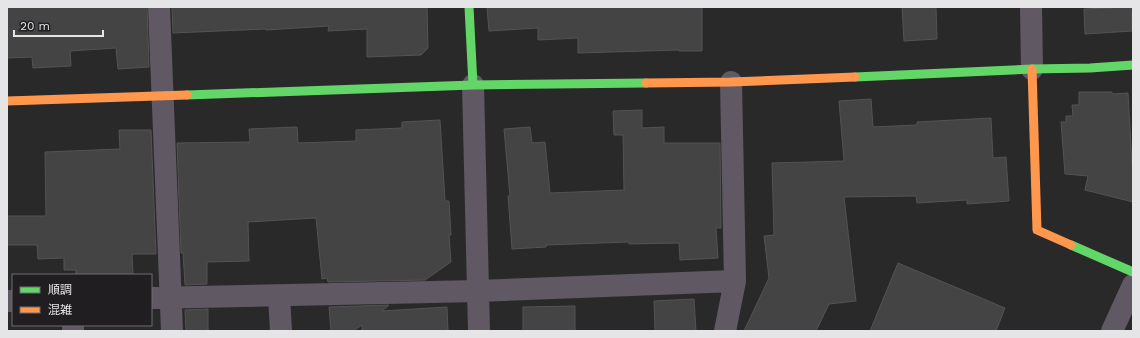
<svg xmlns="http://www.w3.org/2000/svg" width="1140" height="338" font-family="'Work Sans','Noto Sans JP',sans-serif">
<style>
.building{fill:#454445;stroke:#545354}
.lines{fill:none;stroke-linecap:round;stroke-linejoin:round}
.street{stroke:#605963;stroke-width:22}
.fast{stroke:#63d668;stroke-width:9}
.slow{stroke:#ff974d;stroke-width:9}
</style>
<rect width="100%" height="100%" fill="#2a292a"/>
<path class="building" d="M 7,7 L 147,7 L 149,67 L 118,69 L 116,48 L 70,51 L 71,66 L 33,68 L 32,57 L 7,58 Z
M 172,7 L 427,7 L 428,48 L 421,55 L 367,57 L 367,29 L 328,31 L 329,26 L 266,30 L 266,29 L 173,33 Z
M 487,7 L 702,7 L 702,51 L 679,51 L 679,50 L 578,53 L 578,38 L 538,40 L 538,28 L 489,31 Z
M 902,7 L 936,7 L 937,39 L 904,41 Z
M 1131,7 L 1132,31 L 1085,34 L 1084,9 Z
M 1079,92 L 1112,92 L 1112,94 L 1128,93 L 1132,165 L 1133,166 L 1133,202 L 1085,190 L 1088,176 L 1065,174 L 1061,122 L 1066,122 L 1066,116 L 1073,116 L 1072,105 L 1079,105 Z
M 871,99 L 873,127 L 917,125 L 917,122 L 991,118 L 993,158 L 1006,157 L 1009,201 L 967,204 L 967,200 L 917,203 L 916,196 L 844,197 L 856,301 L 829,304 L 816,331 L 744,331 L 769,278 L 764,236 L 774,235 L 772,163 L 844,161 L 839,101 Z
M 642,110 L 642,128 L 664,127 L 664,143 L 720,143 L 721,228 L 716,228 L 718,258 L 680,260 L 679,243 L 629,244 L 629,242 L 546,245 L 546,247 L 512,249 L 508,196 L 510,196 L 504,129 L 530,127 L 532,143 L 545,142 L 550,193 L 624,190 L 623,135 L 614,135 L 613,111 Z
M 440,120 L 445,201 L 449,201 L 451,235 L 449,235 L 451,262 L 425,280 L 328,282 L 327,278 L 322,279 L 316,218 L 248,222 L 249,261 L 207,262 L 207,284 L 185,285 L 183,253 L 181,253 L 177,143 L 250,142 L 249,129 L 297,127 L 298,143 L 356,141 L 356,130 L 402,128 L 402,122 Z
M 119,130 L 151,130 L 156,254 L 132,254 L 133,275 L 107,275 L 107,274 L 76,275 L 76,270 L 64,270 L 64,258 L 38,259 L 37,245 L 7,245 L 7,216 L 46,216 L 45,152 L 120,149 Z
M 898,263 L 1005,308 L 996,331 L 870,331 Z
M 694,299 L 696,331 L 655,331 L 654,301 Z
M 389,305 L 382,311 L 447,307 L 448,331 L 362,331 L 362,325 L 353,331 L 331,331 L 329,307 Z
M 575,306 L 575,331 L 523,331 L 523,307 Z
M 208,309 L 208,331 L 186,331 L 185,310 Z"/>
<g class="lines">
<path class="street" d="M 159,7 L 172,331
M 1031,7 L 1032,69
M 473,85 L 479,331
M 279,296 L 281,331
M 151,298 L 478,291 L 735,281
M 7,301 L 13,301
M 73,325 L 73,331
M 725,331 L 735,281 L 731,82
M 1112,331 L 1133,285"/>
<path class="fast" d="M 469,7 L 473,85
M 855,77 L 1032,69 L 1090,68 L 1133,65
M 187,95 L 473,85 L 646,83
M 1071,245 L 1133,272"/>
<path class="slow" d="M 1032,69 L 1037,230 L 1071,245
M 646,83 L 731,82 L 855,77
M 7,101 L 187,95"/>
</g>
<rect width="1140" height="338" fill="none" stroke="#e5e4e6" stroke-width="16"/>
<rect x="12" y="274" width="140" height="52" fill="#201e21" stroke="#6f6d70"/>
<rect x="20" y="287" width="20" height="6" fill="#63d668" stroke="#6f6d70"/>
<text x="48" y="294" font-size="12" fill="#e5e4e6">順調</text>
<rect x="20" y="307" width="20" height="6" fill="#ff974d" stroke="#6f6d70"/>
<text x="48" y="314" font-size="12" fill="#e5e4e6">混雑</text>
<path d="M14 30v6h89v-6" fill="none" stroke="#e5e4e6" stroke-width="2"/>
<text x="20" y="30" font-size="12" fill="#e5e4e6" stroke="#201e21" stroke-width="3" paint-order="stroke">20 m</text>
</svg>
